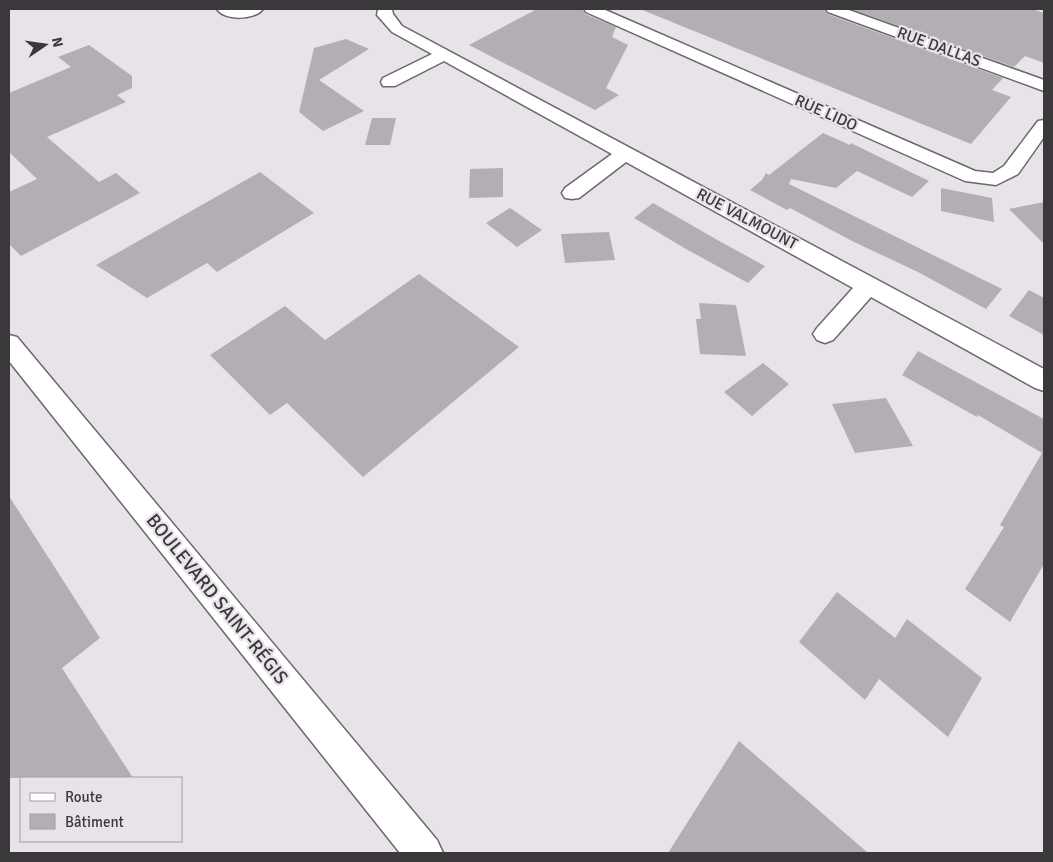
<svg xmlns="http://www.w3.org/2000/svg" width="1053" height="862" font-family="Signika,sans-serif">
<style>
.building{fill:#b3aeb4}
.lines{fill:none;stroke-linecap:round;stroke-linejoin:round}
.minor-casing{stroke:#6c676d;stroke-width:3}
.minor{fill:#fff;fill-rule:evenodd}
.labels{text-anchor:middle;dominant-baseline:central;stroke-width:4.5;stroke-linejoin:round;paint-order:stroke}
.far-street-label{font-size:16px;fill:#3a383a;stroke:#e8e2e9}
.street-label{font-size:19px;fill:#3a383a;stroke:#e8e2e9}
</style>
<rect width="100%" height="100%" fill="#e8e2e9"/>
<path class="building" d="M 537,9 L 582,9 L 585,14 L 616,27 L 612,37 L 628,45 L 606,88 L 619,95 L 595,110 L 469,45 Z
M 640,9 L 824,9 L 827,14 L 1003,78 L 992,90 L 1011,97 L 971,144 Z
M 851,9 L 1032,9 L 1044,13 L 1044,63 L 1025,56 L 1014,67 Z
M 346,39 L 369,49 L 319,80 L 364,111 L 323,131 L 299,112 L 314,48 Z
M 89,45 L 132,76 L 132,88 L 117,95 L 126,102 L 47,137 L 99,182 L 116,173 L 140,193 L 21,256 L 9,244 L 9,192 L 37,179 L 9,152 L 9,93 L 71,67 L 58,57 Z
M 372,118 L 396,118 L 390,145 L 365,145 Z
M 823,133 L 850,145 L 851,143 L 929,181 L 912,197 L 857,171 L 836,188 L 791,179 L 789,184 L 1002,289 L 986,309 L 918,272 L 854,242 L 790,208 L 787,210 L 750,190 L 762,180 L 766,173 L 769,175 Z
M 503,168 L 503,197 L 469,198 L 470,169 Z
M 260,172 L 314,213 L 217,272 L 207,263 L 147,298 L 96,265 Z
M 941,188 L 992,198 L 994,222 L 941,211 Z
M 1044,202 L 1044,244 L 1009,209 Z
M 653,203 L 721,242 L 765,266 L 748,283 L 686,249 L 634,218 Z
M 510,208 L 542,230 L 517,247 L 486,223 Z
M 609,232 L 615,260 L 565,263 L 561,234 Z
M 419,274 L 519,347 L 363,477 L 287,403 L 270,415 L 210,355 L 285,306 L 325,340 Z
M 1029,290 L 1044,298 L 1044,335 L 1009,316 Z
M 699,303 L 736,305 L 746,356 L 700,354 L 696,319 L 701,319 Z
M 918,351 L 1044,419 L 1044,564 L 1010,622 L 965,589 L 1004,527 L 1000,525 L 1042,453 L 978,415 L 977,417 L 902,375 Z
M 763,363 L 789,384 L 752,416 L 724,392 Z
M 886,398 L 913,446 L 855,453 L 832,404 Z
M 9,496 L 100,638 L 62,668 L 133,778 L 9,778 Z
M 837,592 L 895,638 L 907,619 L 982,678 L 948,737 L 879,679 L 865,700 L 799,642 Z
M 739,741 L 868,853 L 668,853 Z"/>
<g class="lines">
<defs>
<path id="minor" d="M 217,9 L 263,9 C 255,20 224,21 217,9 Z
M 378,9 L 392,9 L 393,14 L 402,26 L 1044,369 L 1044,391 L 1035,388 L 871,297 L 833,340 L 825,343 L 817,340 L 813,334 L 817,328 L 853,288 L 626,162 L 579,198 L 572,199 L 565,198 L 562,193 L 565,188 L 612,154 L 444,61 L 395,86 L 383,86 L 381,82 L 383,78 L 432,54 L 392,32 L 377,15 Z
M 584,9 L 603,9 L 975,171 L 993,173 L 1004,166 L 1038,121 L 1044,120 L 1044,137 L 1018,174 L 996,185 L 965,181 L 586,12 Z
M 826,9 L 846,9 L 1044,80 L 1044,91 L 828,12 Z
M 9,335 L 17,337 L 437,840 L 443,853 L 400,853 L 9,361 Z"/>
</defs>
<use href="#minor" class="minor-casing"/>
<use href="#minor" class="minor"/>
</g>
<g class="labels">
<g class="far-street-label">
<text transform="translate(939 47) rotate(20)">RUE DALLAS</text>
<text transform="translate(826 113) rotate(24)">RUE LIDO</text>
<text transform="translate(747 219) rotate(28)">RUE VALMOUNT</text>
</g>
<g class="street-label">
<text transform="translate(217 599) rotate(51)">BOULEVARD SAINT-RÉGIS</text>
</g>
</g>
<rect width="1053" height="862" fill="none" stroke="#3a383a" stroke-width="20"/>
<rect x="20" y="777" width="162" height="65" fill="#e8e2e9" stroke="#a29ea3"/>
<rect x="30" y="793" width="25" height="8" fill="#ffffff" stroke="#a29ea3"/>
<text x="65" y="802" font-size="15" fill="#3a383a">Route</text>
<rect x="30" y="814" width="25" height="15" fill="#b3aeb4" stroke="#a29ea3"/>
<text x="65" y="827" font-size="15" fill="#3a383a">Bâtiment</text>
<g transform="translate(45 45) rotate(77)" stroke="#e8e2e9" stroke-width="4" paint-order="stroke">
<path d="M0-4L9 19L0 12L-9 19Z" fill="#3a383a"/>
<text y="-8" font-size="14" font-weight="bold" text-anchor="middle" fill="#3a383a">N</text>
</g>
</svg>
